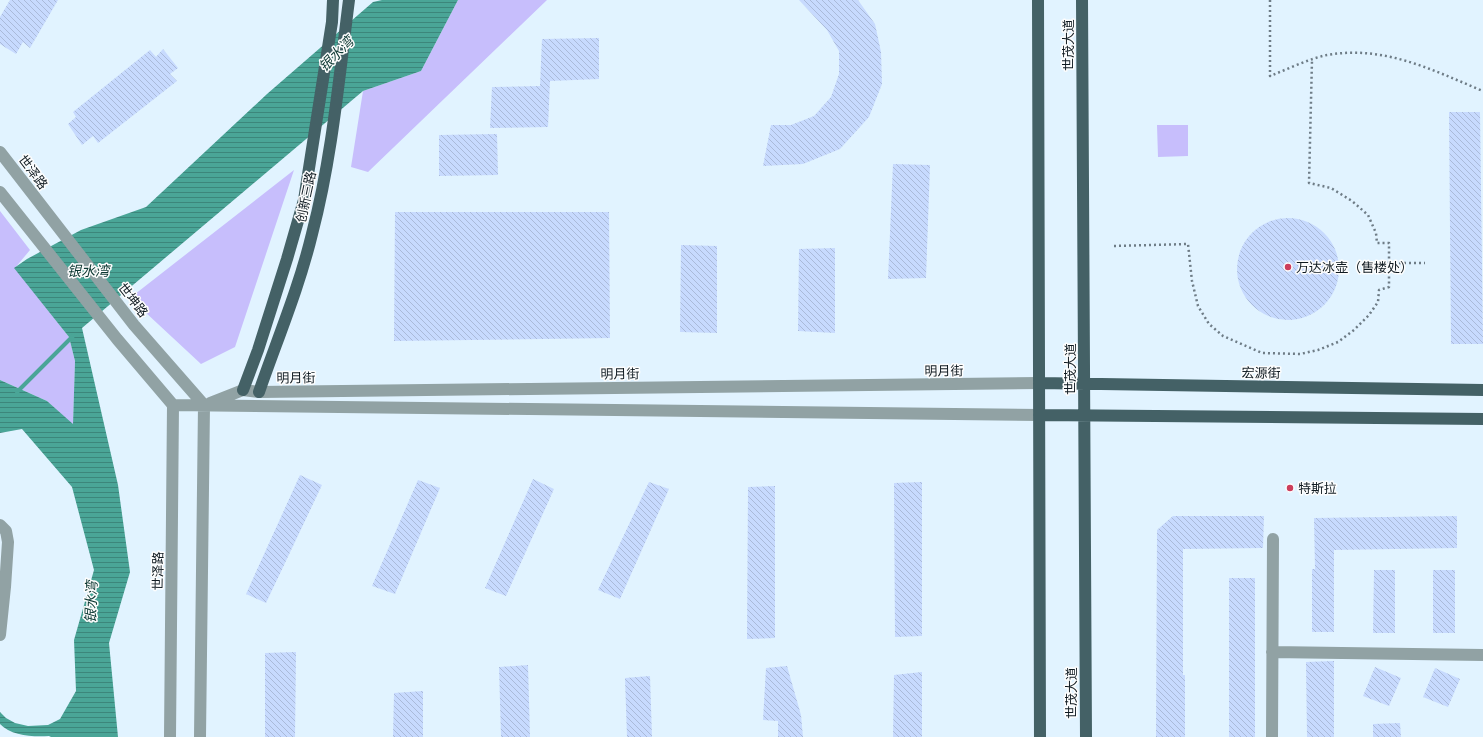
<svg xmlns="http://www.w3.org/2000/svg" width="1483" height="737" font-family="Helvetica,'Noto Sans SC',sans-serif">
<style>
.green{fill:#c7befc}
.water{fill:url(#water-rules)}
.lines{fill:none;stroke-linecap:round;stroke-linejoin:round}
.stream{stroke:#4aa597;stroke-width:4}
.building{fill:url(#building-back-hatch)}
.path{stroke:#6e7c86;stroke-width:2.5;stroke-dasharray:2 3;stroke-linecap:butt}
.minor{stroke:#91a2a4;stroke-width:12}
.major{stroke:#446166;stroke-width:12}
.poi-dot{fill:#cc3d5c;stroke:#fdfdfd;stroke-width:1.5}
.labels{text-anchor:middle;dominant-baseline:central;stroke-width:3;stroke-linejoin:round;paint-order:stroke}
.street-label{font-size:13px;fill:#0f1a21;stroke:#fdfdfd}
.poi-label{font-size:13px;fill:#0f1a21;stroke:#fdfdfd;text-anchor:start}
.water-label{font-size:14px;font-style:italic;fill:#0c3832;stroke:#fdfdfd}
</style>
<defs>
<pattern id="water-rules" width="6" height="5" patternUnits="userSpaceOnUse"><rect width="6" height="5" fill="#4aa597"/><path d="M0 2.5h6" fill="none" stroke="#3c867b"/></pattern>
<pattern id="building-back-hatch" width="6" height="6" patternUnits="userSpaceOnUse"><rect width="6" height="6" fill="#c7dafe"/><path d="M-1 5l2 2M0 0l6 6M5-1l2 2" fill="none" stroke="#aabad9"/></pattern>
</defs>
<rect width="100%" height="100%" fill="#e1f3ff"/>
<path class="green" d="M 458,0 L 547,0 L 368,172 L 351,167 L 363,91 L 421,71 Z
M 1157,125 L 1188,125 L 1188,156 L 1158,157 Z
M 294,170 L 235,347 L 201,364 L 130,298 Z
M 0,211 L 30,250 L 15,268 L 69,337 L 75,361 L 73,425 L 47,401 L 0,380 Z"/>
<path class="water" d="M 382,0 L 458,0 L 421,71 L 363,91 L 82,328 L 118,485 L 130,572 L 109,643 L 118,737 L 51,737 L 49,736 C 33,737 11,736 0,724 L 0,712 L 6,718 L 15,723 L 28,726 L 48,725 L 60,719 L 76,691 L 74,640 L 94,570 L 72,487 L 22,429 L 0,433 L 0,380 L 47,401 L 73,424 L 75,361 L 69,337 L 14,268 L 27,259 L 81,230 L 146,207 L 267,94 L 373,2 Z"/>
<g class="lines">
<path class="stream" d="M 17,392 L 73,336"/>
</g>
<path class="building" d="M 10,0 L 58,0 L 30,48 L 23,42 L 16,54 L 0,44 L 0,17 Z
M 799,0 L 858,0 L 875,24 L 881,52 L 882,84 L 869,117 L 840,149 L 803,164 L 763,166 L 771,125 L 791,125 L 814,116 L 831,97 L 839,74 L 839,51 L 827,30 Z
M 599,38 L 599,79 L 550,81 L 548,127 L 490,128 L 492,87 L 540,86 L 542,39 Z
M 163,49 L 178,68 L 170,74 L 177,81 L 98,143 L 93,136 L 82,145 L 68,124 L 76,117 L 73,112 L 150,50 L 156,57 Z
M 1449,112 L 1480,112 L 1483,344 L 1451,344 Z
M 497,134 L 498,175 L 439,176 L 439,135 Z
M 893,164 L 930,165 L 926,278 L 888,279 Z
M 395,212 L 609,212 L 610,338 L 394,341 Z
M1237 269a51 51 0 1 1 102 0a51 51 0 1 1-102 0Z
M 681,245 L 717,246 L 717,333 L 680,332 Z
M 835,248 L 835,333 L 798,331 L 799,249 Z
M 300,475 L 322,485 L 266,603 L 246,594 Z
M 533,479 L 554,489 L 506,596 L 485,588 Z
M 418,480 L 440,488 L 395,594 L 372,586 Z
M 649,482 L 669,489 L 620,599 L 598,590 Z
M 922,482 L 922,636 L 895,637 L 894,483 Z
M 775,486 L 775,638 L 747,639 L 748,487 Z
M 1173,516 L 1264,516 L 1263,548 L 1183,549 L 1183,675 L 1185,675 L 1185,737 L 1156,737 L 1157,530 Z
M 1457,516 L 1457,548 L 1334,550 L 1334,632 L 1312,632 L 1312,569 L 1315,569 L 1314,518 Z
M 1374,570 L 1395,570 L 1395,633 L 1373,633 Z
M 1433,570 L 1455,570 L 1455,633 L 1433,633 Z
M 1229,578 L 1255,578 L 1255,737 L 1229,737 Z
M 296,652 L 295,737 L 265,737 L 265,653 Z
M 1334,661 L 1334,737 L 1307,737 L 1306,662 Z
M 528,665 L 530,737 L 501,737 L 499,667 Z
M 787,666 L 801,715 L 803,737 L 778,737 L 778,721 L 763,720 L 766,668 Z
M 1375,667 L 1401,678 L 1389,706 L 1363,696 Z
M 1435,668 L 1460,679 L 1448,707 L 1423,697 Z
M 922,672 L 922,737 L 893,737 L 894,675 Z
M 650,676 L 652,737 L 627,737 L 625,678 Z
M 423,691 L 423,737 L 393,737 L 394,693 Z
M 1400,723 L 1401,737 L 1373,737 L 1373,724 Z"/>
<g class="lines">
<path class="path" d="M 1270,0 L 1270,76 C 1288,69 1308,59 1327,55 C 1385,45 1432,70 1483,91
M 1114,246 L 1188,244 L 1192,281 L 1198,306 L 1209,324 L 1223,336 L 1262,353 L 1300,354 L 1318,350 L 1338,342 L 1354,330 L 1369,315 L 1378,302 L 1379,290 L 1389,287 L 1389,243 L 1377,243 L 1376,233 L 1368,215 L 1352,201 L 1331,188 L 1309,183 L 1312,60
M 1389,263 L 1425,263"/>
<path class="minor" d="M 0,152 L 134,325 L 204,405
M 0,192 L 117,339 L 173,405
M 210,403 L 243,390 L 259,392 L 1039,383
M 173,405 L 1039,415
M 0,525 L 6,531 L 8,542 L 5,587 L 0,635
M 1272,652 L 1483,655
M 170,737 L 173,405
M 200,737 L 204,405
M 1272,737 L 1273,539"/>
<path class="major" d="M 1038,0 L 1040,737
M 1082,0 L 1086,737
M 1039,383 L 1483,390
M 243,390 L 258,350 L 287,259 L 304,200 L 332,22 L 333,0
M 259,392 C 277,340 299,288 312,234 C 332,158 339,78 349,0
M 1039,415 L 1483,419"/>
</g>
<g class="poi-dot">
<circle cx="1288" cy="267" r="4"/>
<circle cx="1290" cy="488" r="4"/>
</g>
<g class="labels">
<g class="street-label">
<text transform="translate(1068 45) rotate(-90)">世茂大道</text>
<text transform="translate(33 172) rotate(53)">世泽路</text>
<text transform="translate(306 197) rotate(-78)">创新三路</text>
<text transform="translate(133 300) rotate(52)">世坤路</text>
<text transform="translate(1070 369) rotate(-90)">世茂大道</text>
<text transform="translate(944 371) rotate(-1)">明月街</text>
<text transform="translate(1261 373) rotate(1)">宏源街</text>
<text transform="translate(620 374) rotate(-1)">明月街</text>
<text transform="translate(296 378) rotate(-1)">明月街</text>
<text transform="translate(158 571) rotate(-89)">世泽路</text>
<text transform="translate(1071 693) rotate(-90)">世茂大道</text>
</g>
<g class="poi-label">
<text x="1296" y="267">万达冰壶（售楼处）</text>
<text x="1298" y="488">特斯拉</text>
</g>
<g class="water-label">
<text transform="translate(336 54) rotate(-45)">银水湾</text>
<text x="88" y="271">银水湾</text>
<text transform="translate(91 602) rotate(-88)">银水湾</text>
</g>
</g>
</svg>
